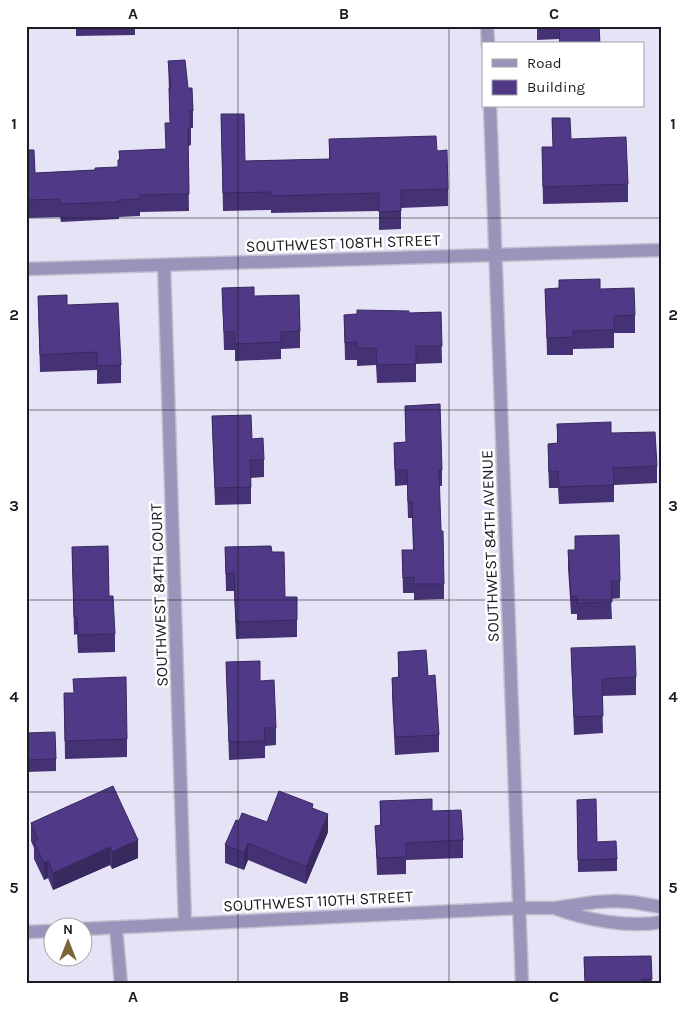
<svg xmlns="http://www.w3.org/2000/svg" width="687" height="1010" font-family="Karla,sans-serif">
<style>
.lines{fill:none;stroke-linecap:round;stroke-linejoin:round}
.minor-casing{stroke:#c2bfd0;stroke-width:15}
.minor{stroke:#9b94ba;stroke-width:12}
.wall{fill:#453275}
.shaded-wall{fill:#38295f}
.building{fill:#503a88;stroke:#38295f}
.grid{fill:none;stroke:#1c1b22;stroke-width:1;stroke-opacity:0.55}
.labels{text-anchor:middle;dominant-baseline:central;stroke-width:5;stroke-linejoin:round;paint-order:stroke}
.street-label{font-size:16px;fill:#1c1b22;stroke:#fff}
.neatline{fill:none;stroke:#1c1b22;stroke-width:2}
.grid-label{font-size:16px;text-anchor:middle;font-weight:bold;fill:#1c1b22}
</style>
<rect width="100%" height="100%" fill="#e6e3f6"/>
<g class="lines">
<defs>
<path id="minor" d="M 487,26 L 488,44
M 490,106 L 522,984
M 164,265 L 185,924
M 26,269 L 661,250
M 557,909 C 586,920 630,928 661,922
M 116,928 L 121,984
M 82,929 L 520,908 L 555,908 L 596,902 L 614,901 L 632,902 L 661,907
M 26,932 L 52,931"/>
</defs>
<use href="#minor" class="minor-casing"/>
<use href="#minor" class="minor"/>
</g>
<path class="wall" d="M 76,26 L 135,26 L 135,35 L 76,36 Z
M 171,26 L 232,26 L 232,27 L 171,29 Z
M 537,26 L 599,26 L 600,44 L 559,44 L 559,39 L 537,40 Z
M 168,61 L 188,88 L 193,111 L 193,128 L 191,128 L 191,145 L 188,146 L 189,211 L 140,212 L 140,216 L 119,217 L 119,219 L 61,222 L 60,217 L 26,218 L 26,150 L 35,173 L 95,170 L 118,167 L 119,160 L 119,151 L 166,149 L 170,123 Z
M 221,114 L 245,161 L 329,159 L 329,139 L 437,151 L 448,189 L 448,206 L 401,208 L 401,229 L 379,230 L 379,211 L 271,213 L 271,210 L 223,211 Z
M 552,118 L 571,139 L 628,184 L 628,202 L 543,204 L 542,147 L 553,147 Z
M 222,288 L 254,296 L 300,331 L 300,348 L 281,349 L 281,359 L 235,361 L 235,350 L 224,350 Z
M 545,289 L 600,289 L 635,315 L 635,333 L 614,333 L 614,348 L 573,349 L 573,355 L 547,355 Z
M 38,296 L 67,305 L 121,365 L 121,383 L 97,384 L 97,370 L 40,372 Z
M 441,312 L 442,363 L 416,364 L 416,382 L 377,383 L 376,365 L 357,366 L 357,360 L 345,360 L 344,315 Z
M 405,406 L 442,470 L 442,486 L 439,486 L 444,584 L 444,599 L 414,600 L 414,593 L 403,593 L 402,550 L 413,550 L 412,518 L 408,518 L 407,485 L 395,486 L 394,443 L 406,442 Z
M 212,416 L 252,439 L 264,460 L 264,477 L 251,478 L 251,504 L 215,505 Z
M 557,424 L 611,433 L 657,466 L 657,483 L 614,485 L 614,502 L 559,504 L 558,488 L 549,488 L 548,460 L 548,444 L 557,443 Z
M 72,547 L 109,596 L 115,634 L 115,652 L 78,653 L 77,634 L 74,635 Z
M 225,547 L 272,552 L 285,597 L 297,620 L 297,637 L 236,639 L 234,591 L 226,591 Z
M 568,550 L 575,550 L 620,581 L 620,598 L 611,599 L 612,619 L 577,620 L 577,614 L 571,614 L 568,568 Z
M 571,648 L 636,677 L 636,695 L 602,696 L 603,733 L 574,735 Z
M 398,652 L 428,676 L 439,735 L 439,752 L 395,755 L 392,695 L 392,678 L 398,678 Z
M 226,662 L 260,681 L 276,728 L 276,745 L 265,746 L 265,758 L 229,760 Z
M 64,693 L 127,739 L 127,757 L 65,759 Z
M 26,733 L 56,759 L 56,771 L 26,772 Z
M 113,786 L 138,858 L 112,869 L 110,865 L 53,890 L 48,878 L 44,880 L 34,859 L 34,848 L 31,841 L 31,823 Z
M 577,800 L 597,842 L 617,859 L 617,871 L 578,872 Z
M 380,801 L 432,811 L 463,840 L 463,858 L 406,860 L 406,874 L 377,875 L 375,826 L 380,825 Z
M 313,808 L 328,832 L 306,884 L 248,860 L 244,870 L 225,863 L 225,845 L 239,821 L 267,822 Z
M 651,956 L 652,984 L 585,984 L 584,957 Z"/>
<path class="shaded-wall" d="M 328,814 L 328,832 L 306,884 L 306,867 Z
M 138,840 L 138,858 L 112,869 L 112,852 Z
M 248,843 L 248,860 L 244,870 L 244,853 Z
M 110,847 L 110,865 L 53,890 L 53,873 Z
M 48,861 L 48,878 L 44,880 L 44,863 Z"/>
<path class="building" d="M 559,26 L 599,26 L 600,44 L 560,44 Z
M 185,60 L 188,88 L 192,88 L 193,111 L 190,111 L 191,128 L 188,128 L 189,194 L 140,195 L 140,199 L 119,200 L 119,202 L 61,204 L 60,199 L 26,200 L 26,150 L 34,150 L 35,173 L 95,170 L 95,168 L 118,167 L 118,160 L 120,160 L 119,151 L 166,149 L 165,123 L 170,123 L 169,88 L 171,88 L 168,61 Z
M 221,114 L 244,114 L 245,161 L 330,159 L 329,139 L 436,136 L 437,151 L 447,150 L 448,189 L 401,190 L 401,211 L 379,212 L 379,193 L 271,196 L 271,192 L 223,193 Z
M 552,118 L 570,118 L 571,139 L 626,137 L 628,184 L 543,187 L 542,147 L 553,147 Z
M 600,279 L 600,289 L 634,288 L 635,315 L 614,316 L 614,330 L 573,331 L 573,337 L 547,338 L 545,289 L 559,288 L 559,280 Z
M 254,287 L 254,296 L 299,295 L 300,331 L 281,332 L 281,342 L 235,344 L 235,332 L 224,332 L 222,288 Z
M 67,295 L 67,305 L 118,303 L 121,365 L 97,366 L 97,352 L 40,355 L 38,296 Z
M 357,310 L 409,311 L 409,313 L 441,312 L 442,346 L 416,346 L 416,364 L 377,365 L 376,348 L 357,348 L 357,342 L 345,343 L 344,315 L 357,314 Z
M 440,404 L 442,470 L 439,471 L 441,531 L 443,531 L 444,584 L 414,584 L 414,577 L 403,578 L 402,550 L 414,550 L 412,502 L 408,502 L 407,470 L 395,470 L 394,443 L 406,442 L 405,406 Z
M 251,415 L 252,439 L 263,438 L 264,460 L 250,460 L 251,487 L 215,488 L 212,416 Z
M 611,422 L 611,433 L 655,432 L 657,466 L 613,468 L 614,485 L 559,487 L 558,471 L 549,472 L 548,444 L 558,443 L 557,424 Z
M 619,535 L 620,581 L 611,581 L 612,602 L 577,603 L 577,596 L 571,597 L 568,550 L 575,550 L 575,536 Z
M 108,546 L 109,596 L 113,596 L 115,634 L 78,635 L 77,617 L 74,617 L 72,547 Z
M 271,546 L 272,552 L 284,552 L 285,597 L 297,597 L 297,620 L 236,622 L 234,573 L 226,574 L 225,547 Z
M 635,646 L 636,677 L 602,679 L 603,716 L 574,717 L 571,648 Z
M 426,650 L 428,676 L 435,675 L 439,735 L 395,737 L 392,678 L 399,677 L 398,652 Z
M 260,661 L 260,681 L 274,680 L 276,728 L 264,728 L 265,741 L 229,742 L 226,662 Z
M 126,677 L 127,739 L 65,741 L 64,693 L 74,693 L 73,679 Z
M 55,732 L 56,759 L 26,760 L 26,733 Z
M 113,786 L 138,840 L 112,852 L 110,847 L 53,873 L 48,861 L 44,863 L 34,842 L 38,840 L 31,823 Z
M 279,791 L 313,804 L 312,808 L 328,814 L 306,867 L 248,843 L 244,853 L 225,845 L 236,820 L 239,821 L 242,813 L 267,822 Z
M 432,799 L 432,811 L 461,810 L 463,840 L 406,843 L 406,857 L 377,858 L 375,826 L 381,825 L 380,801 Z
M 596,799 L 597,842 L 616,841 L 617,859 L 578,860 L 577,800 Z
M 651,956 L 652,979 L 642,979 L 642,984 L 585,984 L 584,957 Z"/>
<path class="grid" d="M 238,26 L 238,984M 449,26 L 449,984M 26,218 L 661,218M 26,410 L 661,410M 26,600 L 661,600M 26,792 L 661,792"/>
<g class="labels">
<g class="street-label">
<text transform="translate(343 243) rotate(-2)">SOUTHWEST 108TH STREET</text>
<text transform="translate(490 546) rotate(-92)">SOUTHWEST 84TH AVENUE</text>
<text transform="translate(159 595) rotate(-92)">SOUTHWEST 84TH COURT</text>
<text transform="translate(318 901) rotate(-3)">SOUTHWEST 110TH STREET</text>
</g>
</g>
<rect width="687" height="1010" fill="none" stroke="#ffffff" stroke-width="55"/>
<rect x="482" y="42" width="162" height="65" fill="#ffffff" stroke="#a4a4a7"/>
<rect x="492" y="59" width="25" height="8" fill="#9b94ba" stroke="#a4a4a7"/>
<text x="527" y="68" font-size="15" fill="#1c1b22">Road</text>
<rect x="492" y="80" width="25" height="15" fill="#503a88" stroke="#a4a4a7"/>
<text x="527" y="92" font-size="15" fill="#1c1b22">Building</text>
<g transform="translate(68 942)"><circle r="24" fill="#ffffff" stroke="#a4a4a7"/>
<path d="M0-4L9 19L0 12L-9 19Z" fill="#7c6435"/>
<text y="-8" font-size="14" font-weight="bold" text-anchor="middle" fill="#1c1b22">N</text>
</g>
<rect x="28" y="28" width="632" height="954" class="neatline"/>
<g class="grid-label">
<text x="133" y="19">A</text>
<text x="344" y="19">B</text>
<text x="554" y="19">C</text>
<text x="14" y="129">1</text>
<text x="673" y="129">1</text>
<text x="14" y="320">2</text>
<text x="673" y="320">2</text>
<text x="14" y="511">3</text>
<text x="673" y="511">3</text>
<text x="14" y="702">4</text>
<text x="673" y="702">4</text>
<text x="14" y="893">5</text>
<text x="673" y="893">5</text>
<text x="133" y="1002">A</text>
<text x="344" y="1002">B</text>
<text x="554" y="1002">C</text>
</g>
</svg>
